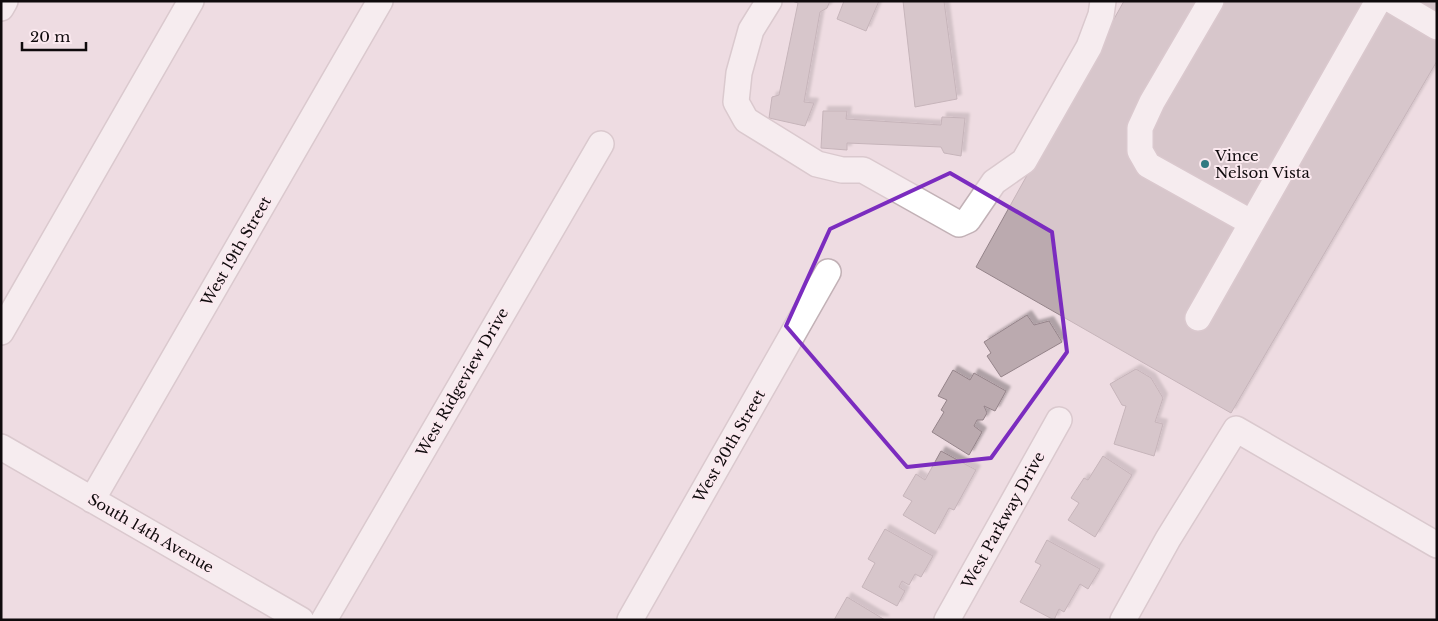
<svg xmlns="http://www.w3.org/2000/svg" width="1438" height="621" font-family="'Libre Baskerville',serif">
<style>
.building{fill:#bbaaaf;stroke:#95848a;filter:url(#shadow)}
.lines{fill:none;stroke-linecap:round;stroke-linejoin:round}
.minor-casing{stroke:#c2b1b6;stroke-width:28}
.minor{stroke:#fff;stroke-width:25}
.marked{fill:none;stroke:#7b2cbf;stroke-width:4;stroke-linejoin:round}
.poi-dot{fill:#327a82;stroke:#fbe9ef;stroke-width:2}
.labels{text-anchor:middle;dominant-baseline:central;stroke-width:4;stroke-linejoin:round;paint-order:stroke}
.poi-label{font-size:15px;fill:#0f0a0c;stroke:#fbe9ef;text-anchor:start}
.street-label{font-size:15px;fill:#0f0a0c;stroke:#fbe9ef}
</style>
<defs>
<filter id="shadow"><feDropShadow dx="4.5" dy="-4.5" stdDeviation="1" flood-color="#0004"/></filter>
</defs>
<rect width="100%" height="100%" fill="#eedce2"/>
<path class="building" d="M 792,1 L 830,1 L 827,8 L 820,12 L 804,102 L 814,103 L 805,126 L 769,118 L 772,97 L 779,95 L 798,3 Z
M 844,1 L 879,1 L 866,31 L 837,19 Z
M 903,1 L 944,1 L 957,99 L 915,107 Z
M 1124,1 L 1437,1 L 1437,61 L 1231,413 L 976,267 Z
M 823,111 L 847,111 L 846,119 L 941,125 L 942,117 L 965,118 L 961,156 L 944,153 L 941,147 L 847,143 L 847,150 L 821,148 Z
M 1027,315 L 1034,325 L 1049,321 L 1062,342 L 1001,377 L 987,356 L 991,353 L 984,342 Z
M 1136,369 L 1151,378 L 1163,398 L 1155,422 L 1163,424 L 1154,456 L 1114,444 L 1126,406 L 1122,405 L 1110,384 Z
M 953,370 L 970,380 L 974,373 L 1006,391 L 995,411 L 984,406 L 987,413 L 983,420 L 977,420 L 974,426 L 982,432 L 969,455 L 932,432 L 944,412 L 941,410 L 947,400 L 938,396 Z
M 941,451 L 976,470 L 954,510 L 949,508 L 935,534 L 903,515 L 912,501 L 903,496 L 916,474 L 925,480 Z
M 1103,456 L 1132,475 L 1095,537 L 1068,520 L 1079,503 L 1071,498 L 1084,478 L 1088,480 Z
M 885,529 L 933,556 L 921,577 L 915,574 L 909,585 L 902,581 L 899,587 L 905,591 L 897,606 L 862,587 L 875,563 L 868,559 Z
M 1047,540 L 1100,569 L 1088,589 L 1080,584 L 1064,612 L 1059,609 L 1054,620 L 1020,602 L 1041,565 L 1035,562 Z
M 847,597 L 885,620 L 834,620 Z"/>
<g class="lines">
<defs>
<path id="minor" d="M 769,1 L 751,30 L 739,73 L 736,102 L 746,120 L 817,164 L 842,170 L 863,170 L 959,224 L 968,220 L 994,182 L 1024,161 L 1089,47 L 1101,15 L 1103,1
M 1211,1 L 1152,102 L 1140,128 L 1140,151 L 1148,165 L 1252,223
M 1393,1 L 1437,27
M 1,8 L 5,1
M 1198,318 L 1378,1
M 1,332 L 191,1
M 1,447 L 301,620
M 92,500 L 380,1
M 324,620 L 601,144
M 630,620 L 828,272
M 947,620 L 1059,420
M 1123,620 L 1168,539 L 1236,429 L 1437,545"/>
</defs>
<use href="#minor" class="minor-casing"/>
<use href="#minor" class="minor"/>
</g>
<path d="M0 0H1438V621H0ZM 950,173 L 1052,232 L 1067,352 L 991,458 L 907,467 L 786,326 L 830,229 Z" fill="#eedce2" fill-opacity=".55" fill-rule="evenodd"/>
<path class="marked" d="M 950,173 L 1052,232 L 1067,352 L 991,458 L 907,467 L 786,326 L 830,229 Z"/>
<circle class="poi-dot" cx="1205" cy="164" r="5"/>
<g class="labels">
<g class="poi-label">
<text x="1215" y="155">Vince<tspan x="1215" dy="17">Nelson Vista</tspan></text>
</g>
<g class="street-label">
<text transform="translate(236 251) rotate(-60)">West 19th Street</text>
<text transform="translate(462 382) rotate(-60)">West Ridgeview Drive</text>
<text transform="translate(729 446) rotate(-60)">West 20th Street</text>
<text transform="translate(1003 520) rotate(-61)">West Parkway Drive</text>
<text transform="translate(151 533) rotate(30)">South 14th Avenue</text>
</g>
</g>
<rect width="1438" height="621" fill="none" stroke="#0f0a0c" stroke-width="5"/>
<path d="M22 42v8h64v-8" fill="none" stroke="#0f0a0c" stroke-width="2.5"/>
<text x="30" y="42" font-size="15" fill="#0f0a0c" stroke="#fbe9ef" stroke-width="4" paint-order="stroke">20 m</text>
</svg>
